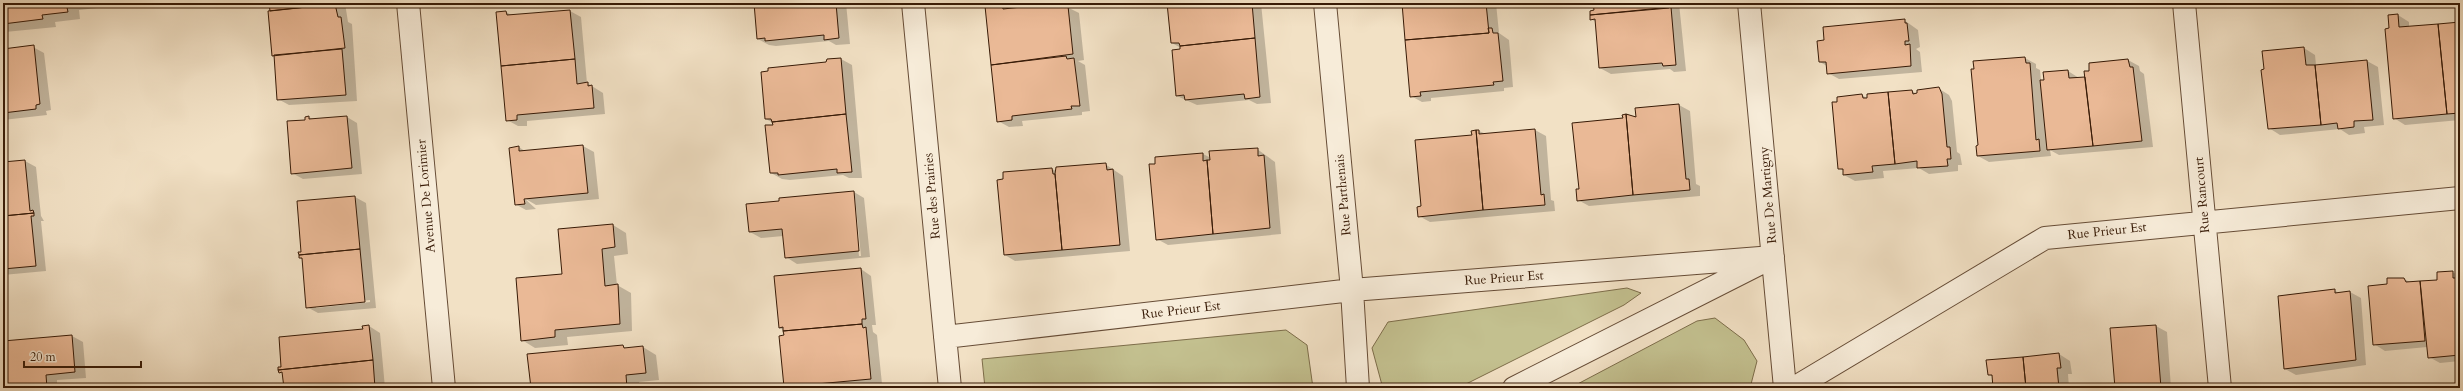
<svg xmlns="http://www.w3.org/2000/svg" width="2463" height="391" font-family="Cardo,serif">
<style>
.green{fill:#c3c08f;stroke:#7d6d4a}
.shadow{fill:#0003;fill-rule:evenodd}
.building{fill:#eab996;stroke:#371a06}
.lines{fill:none;stroke-linecap:round;stroke-linejoin:round}
.minor-casing{stroke:#664c36;stroke-width:24}
.minor{stroke:#f7ecd9;stroke-width:22}
.labels{text-anchor:middle;dominant-baseline:central;stroke-width:3;stroke-linejoin:round;paint-order:stroke}
.street-label{font-size:13px;fill:#371a06;stroke:#f7ecd9}
</style>
<rect width="100%" height="100%" fill="#f2e1c5"/>
<filter id="stains"><feTurbulence type="fractalNoise" baseFrequency=".005" numOctaves="4"/><feColorMatrix values="0 0 0 0 .2 0 0 0 0 .09 0 0 0 0 .02 0 0 0 .5 -.17"/></filter>
<radialGradient id="worn" r=".72"><stop offset=".6" stop-color="#630" stop-opacity="0"/><stop offset="1" stop-color="#630" stop-opacity=".3"/></radialGradient>
<path class="green" d="M 1627,288 L 1641,293 L 1624,305 L 1458,388 L 1385,388 L 1382,385 L 1372,348 L 1388,322 Z
M 1715,318 L 1744,340 L 1757,361 L 1750,388 L 1570,388 L 1697,321 Z
M 1286,330 L 1307,345 L 1313,388 L 985,388 L 982,359 Z"/>
<path class="shadow" d="M 3,3 L 96,3 L 97,8 L 79,10 L 80,19 L 55,22 L 56,27 L 5,32 L 3,31 Z
M 269,3 L 345,3 L 348,22 L 352,24 L 357,101 L 289,105 L 278,99 Z
M 755,3 L 846,3 L 850,44 L 836,45 L 829,41 L 776,46 L 769,45 L 758,39 Z
M 1168,3 L 1261,3 L 1271,103 L 1257,104 L 1249,100 L 1197,105 L 1177,96 L 1181,48 L 1172,43 Z
M 1402,3 L 1496,3 L 1499,33 L 1509,40 L 1513,87 L 1504,88 L 1504,91 L 1431,98 L 1431,101 L 1422,102 L 1411,96 Z
M 1594,3 L 1679,3 L 1686,71 L 1674,72 L 1670,69 L 1611,74 L 1600,68 L 1596,22 L 1591,19 L 1595,11 Z
M 1061,4 L 1079,13 L 1084,60 L 1078,61 L 1085,65 L 1090,111 L 1082,112 L 1082,115 L 1022,121 L 1023,126 L 1009,127 L 998,121 L 986,7 L 1002,5 L 1008,9 Z
M 570,11 L 581,17 L 587,83 L 603,93 L 605,114 L 527,121 L 527,126 L 518,126 L 507,120 L 506,12 L 513,16 Z
M 2398,15 L 2409,22 L 2409,27 L 2460,23 L 2460,120 L 2405,125 L 2394,118 L 2389,16 Z
M 1904,20 L 1918,30 L 1920,47 L 1916,49 L 1920,52 L 1922,72 L 1839,79 L 1828,73 L 1827,66 L 1820,62 Z
M 33,47 L 44,53 L 51,110 L 46,111 L 47,115 L 3,120 L 3,50 Z
M 2304,48 L 2315,55 L 2316,65 L 2367,61 L 2378,67 L 2384,125 L 2364,127 L 2365,133 L 2349,135 L 2340,129 L 2280,135 L 2269,128 Z
M 2025,58 L 2036,64 L 2036,68 L 2040,70 L 2041,81 L 2068,71 L 2079,78 L 2086,78 L 2128,60 L 2139,66 L 2140,71 L 2144,74 L 2153,147 L 2059,155 L 2050,150 L 2051,156 L 1989,162 L 1978,156 L 1979,146 Z
M 841,59 L 852,65 L 862,178 L 849,178 L 843,175 L 790,180 L 782,179 L 771,173 L 774,126 L 773,123 L 766,119 L 827,63 Z
M 1938,88 L 1949,95 L 1952,101 L 1957,152 L 1960,154 L 1962,165 L 1958,165 L 1958,171 L 1929,174 L 1919,168 L 1883,171 L 1884,178 L 1855,181 L 1844,175 L 1844,171 L 1839,168 L 1862,95 L 1868,99 L 1912,91 L 1918,95 Z
M 1679,105 L 1690,111 L 1696,184 L 1700,186 L 1700,196 L 1589,206 L 1578,200 L 1580,190 Z
M 309,117 L 314,120 L 347,117 L 357,123 L 362,174 L 303,179 L 292,173 Z
M 1535,130 L 1546,136 L 1551,200 L 1554,201 L 1555,211 L 1430,222 L 1419,216 L 1422,207 L 1473,136 L 1479,131 L 1486,134 Z
M 583,146 L 594,152 L 599,199 L 536,205 L 524,198 L 536,209 L 526,210 L 515,204 L 519,147 L 526,152 Z
M 1257,149 L 1275,162 L 1281,234 L 1168,245 L 1157,239 L 1156,158 L 1203,154 L 1211,158 Z
M 25,161 L 36,167 L 41,216 L 44,221 L 41,221 L 46,271 L 3,275 L 3,163 Z
M 1105,164 L 1123,176 L 1130,251 L 1015,261 L 1005,255 L 1052,169 L 1058,172 Z
M 854,192 L 864,198 L 870,257 L 797,264 L 786,257 L 783,236 L 761,238 L 750,232 ZM 853,198 L 855,198 L 861,256 L 859,256 Z
M 355,197 L 366,203 L 376,308 L 318,313 L 307,307 L 303,260 L 300,258 L 302,252 ZM 370,300 L 370,302 L 316,308 L 316,306 Z
M 613,225 L 626,233 L 628,254 L 614,256 L 617,285 L 631,293 L 632,331 L 567,337 L 568,345 L 535,348 L 522,340 L 563,275 Z
M 861,269 L 871,276 L 876,325 L 872,325 L 873,332 L 877,335 L 882,384 L 842,388 L 788,388 L 785,386 L 785,336 L 784,330 L 779,328 Z
M 2452,272 L 2460,276 L 2460,361 L 2440,363 L 2429,357 L 2427,347 L 2385,351 L 2374,344 L 2388,285 L 2404,279 L 2410,282 L 2438,281 Z
M 2334,290 L 2339,293 L 2350,292 L 2361,298 L 2366,365 L 2296,375 L 2285,369 Z
M 369,326 L 380,333 L 385,388 L 285,388 L 284,374 L 280,372 Z
M 2156,326 L 2167,332 L 2171,388 L 2116,388 Z
M 72,336 L 83,342 L 86,378 L 57,380 L 57,388 L 3,388 L 3,342 Z
M 623,346 L 627,349 L 643,347 L 656,355 L 659,380 L 639,382 L 640,388 L 532,388 Z
M 2059,354 L 2070,361 L 2072,374 L 2068,374 L 2069,388 L 1994,388 L 1993,377 L 1989,374 L 1987,361 Z"/>
<path class="building" d="M 3,3 L 66,3 L 68,12 L 42,15 L 43,19 L 3,24 Z
M 269,3 L 335,3 L 335,4 L 270,11 Z
M 754,3 L 836,3 L 839,38 L 824,40 L 824,35 L 765,41 L 765,38 L 757,39 Z
M 1059,3 L 1061,3 L 1062,6 L 1068,6 L 1073,54 L 991,65 L 985,6 L 1002,4 L 1003,9 Z
M 1167,3 L 1252,3 L 1255,38 L 1180,46 L 1179,43 L 1171,43 Z
M 1402,3 L 1486,3 L 1489,33 L 1405,40 Z
M 1593,3 L 1668,3 L 1669,8 L 1590,15 L 1590,11 L 1594,10 Z
M 335,4 L 338,17 L 341,17 L 345,48 L 272,56 L 268,11 Z
M 1671,7 L 1676,65 L 1663,66 L 1662,63 L 1599,68 L 1595,19 L 1590,20 L 1590,15 Z
M 570,10 L 575,59 L 501,66 L 496,12 L 506,11 L 507,15 Z
M 2398,14 L 2399,27 L 2438,24 L 2447,114 L 2393,119 L 2385,29 L 2389,28 L 2388,15 Z
M 1905,19 L 1905,23 L 1907,23 L 1909,41 L 1905,41 L 1905,45 L 1910,44 L 1911,66 L 1827,74 L 1826,62 L 1819,62 L 1817,41 L 1824,40 L 1823,27 Z
M 2460,22 L 2460,113 L 2447,114 L 2438,24 Z
M 1488,28 L 1492,28 L 1493,33 L 1498,33 L 1503,81 L 1493,82 L 1494,85 L 1420,92 L 1421,96 L 1410,97 L 1405,40 L 1489,33 Z
M 1255,38 L 1260,97 L 1245,99 L 1244,94 L 1185,100 L 1184,95 L 1176,96 L 1172,50 L 1180,49 L 1180,46 Z
M 34,45 L 40,104 L 36,105 L 36,109 L 3,113 L 3,49 Z
M 2304,47 L 2306,65 L 2315,65 L 2321,125 L 2268,129 L 2261,70 L 2264,69 L 2262,51 Z
M 342,49 L 346,95 L 277,100 L 274,55 Z
M 1066,56 L 1067,59 L 1074,58 L 1080,106 L 1071,106 L 1072,109 L 1012,116 L 1012,120 L 997,122 L 991,65 Z
M 2025,57 L 2026,63 L 2030,63 L 2036,140 L 2039,139 L 2040,151 L 1977,156 L 1976,146 L 1978,145 L 1971,69 L 1974,69 L 1973,61 Z
M 841,58 L 846,114 L 772,122 L 771,119 L 765,119 L 761,72 L 768,71 L 768,68 L 826,62 L 827,59 Z
M 575,59 L 577,84 L 588,82 L 588,86 L 592,85 L 594,108 L 517,115 L 517,120 L 506,121 L 501,66 Z
M 2128,59 L 2130,67 L 2133,67 L 2142,141 L 2093,146 L 2084,71 L 2089,71 L 2089,63 Z
M 2367,60 L 2373,120 L 2354,121 L 2354,127 L 2338,129 L 2337,123 L 2321,125 L 2315,65 Z
M 2068,70 L 2069,78 L 2085,77 L 2093,146 L 2047,150 L 2040,80 L 2044,80 L 2043,72 Z
M 1939,87 L 1942,94 L 1947,147 L 1950,147 L 1951,159 L 1947,159 L 1948,166 L 1917,168 L 1917,161 L 1895,164 L 1888,92 L 1912,90 L 1913,94 L 1917,93 L 1917,90 Z
M 1888,92 L 1895,164 L 1872,166 L 1873,172 L 1843,175 L 1843,169 L 1838,169 L 1832,102 L 1837,102 L 1837,97 L 1862,94 L 1863,98 L 1867,98 L 1867,94 Z
M 1679,104 L 1686,179 L 1689,179 L 1690,190 L 1633,195 L 1626,114 L 1636,117 L 1635,108 Z
M 846,114 L 852,172 L 837,173 L 837,169 L 778,175 L 778,173 L 770,173 L 765,125 L 773,125 L 772,122 Z
M 1626,114 L 1633,195 L 1577,201 L 1576,189 L 1579,189 L 1572,123 L 1623,118 L 1622,115 Z
M 309,116 L 309,119 L 347,116 L 352,168 L 291,174 L 287,121 L 305,120 L 305,117 Z
M 1535,129 L 1541,195 L 1544,194 L 1545,205 L 1483,210 L 1476,130 L 1479,130 L 1479,134 Z
M 1476,130 L 1483,210 L 1418,217 L 1417,207 L 1421,206 L 1415,140 L 1472,135 L 1471,131 Z
M 583,145 L 588,193 L 524,199 L 525,204 L 515,205 L 509,148 L 519,146 L 519,151 Z
M 1258,148 L 1258,156 L 1264,155 L 1270,228 L 1213,234 L 1207,160 L 1210,160 L 1209,151 Z
M 1203,153 L 1203,161 L 1207,160 L 1213,234 L 1156,240 L 1149,164 L 1155,164 L 1155,157 Z
M 25,160 L 30,211 L 33,210 L 34,213 L 3,216 L 3,162 Z
M 1106,163 L 1107,170 L 1113,169 L 1120,245 L 1062,250 L 1055,174 L 1056,167 Z
M 1052,168 L 1053,174 L 1055,174 L 1062,250 L 1004,255 L 997,180 L 1003,179 L 1003,172 Z
M 854,191 L 859,251 L 785,258 L 782,229 L 749,232 L 746,204 L 779,201 L 779,198 Z
M 355,196 L 360,249 L 299,255 L 298,252 L 301,252 L 297,201 Z
M 34,213 L 34,216 L 31,216 L 36,266 L 3,269 L 3,216 Z
M 613,224 L 615,247 L 602,249 L 605,286 L 618,284 L 620,324 L 555,330 L 555,337 L 521,341 L 516,278 L 562,274 L 558,229 Z
M 360,249 L 365,302 L 306,308 L 302,258 L 299,258 L 299,255 Z
M 861,268 L 866,319 L 862,319 L 862,324 L 783,331 L 783,327 L 779,328 L 774,276 Z
M 2453,271 L 2453,278 L 2460,278 L 2460,355 L 2428,358 L 2420,281 L 2437,280 L 2437,272 Z
M 2387,278 L 2404,278 L 2406,282 L 2420,281 L 2425,341 L 2373,345 L 2368,286 L 2387,284 Z
M 2335,289 L 2335,293 L 2350,291 L 2356,360 L 2284,369 L 2278,296 Z
M 862,324 L 863,328 L 866,327 L 871,379 L 784,387 L 779,336 L 784,335 L 783,331 Z
M 369,325 L 373,360 L 278,370 L 278,367 L 281,367 L 279,337 L 363,329 L 362,326 Z
M 2156,325 L 2161,388 L 2115,388 L 2110,328 Z
M 72,335 L 75,372 L 46,375 L 47,388 L 50,388 L 3,388 L 3,341 Z
M 623,345 L 624,348 L 643,346 L 646,373 L 626,375 L 627,388 L 531,388 L 527,354 Z
M 2059,353 L 2061,368 L 2057,368 L 2059,388 L 2026,388 L 2023,357 Z
M 2023,357 L 2026,388 L 1993,388 L 1992,375 L 1988,375 L 1986,360 Z
M 373,360 L 375,388 L 284,388 L 282,372 L 279,373 L 278,370 Z"/>
<g class="lines">
<defs>
<path id="minor" d="M 408,3 L 444,388
M 913,3 L 950,388
M 1325,3 L 1352,290 L 1358,388
M 1749,3 L 1785,388
M 2184,3 L 2220,388
M 945,337 L 1352,290 L 1773,257
M 1514,388 L 1763,262
M 1794,388 L 2045,238 L 2460,198"/>
</defs>
<use href="#minor" class="minor-casing"/>
<use href="#minor" class="minor"/>
</g>
<g class="labels">
<g class="street-label">
<text transform="translate(1343 195) rotate(-95)">Rue Parthenais</text>
<text transform="translate(1768 195) rotate(-95)">Rue De Martigny</text>
<text transform="translate(2202 195) rotate(-95)">Rue Rancourt</text>
<text transform="translate(426 196) rotate(-95)">Avenue De Lorimier</text>
<text transform="translate(932 196) rotate(-95)">Rue des Prairies</text>
<text transform="translate(2107 231) rotate(-6)">Rue Prieur Est</text>
<text transform="translate(1504 278) rotate(-4)">Rue Prieur Est</text>
<text transform="translate(1181 310) rotate(-7)">Rue Prieur Est</text>
</g>
</g>
<rect width="2463" height="391" fill="none" stroke="#f2e1c5" stroke-width="16"/>
<rect x="4" y="4" width="2455" height="383" fill="none" stroke="#371a06" stroke-width="2"/>
<rect x="8" y="8" width="2447" height="375" fill="none" stroke="#371a06"/>
<path d="M24 361v6h117v-6" fill="none" stroke="#371a06" stroke-width="2"/>
<text x="30" y="361" font-size="12" fill="#371a06" stroke="#f7ecd9" stroke-width="3" paint-order="stroke">20 m</text>
<rect width="100%" height="100%" filter="url(#stains)"/>
<rect width="100%" height="100%" fill="url(#worn)"/>
</svg>
